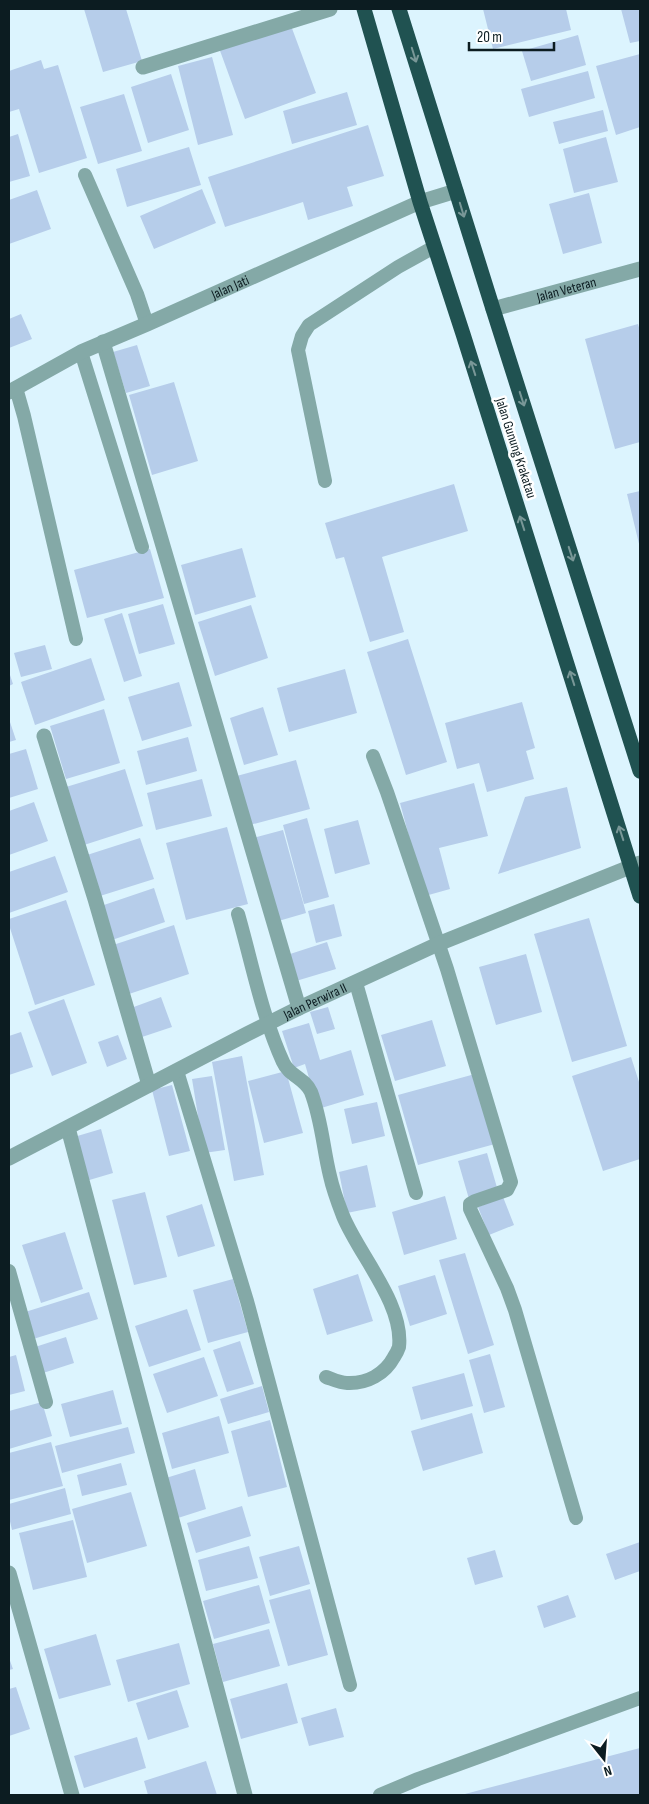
<svg xmlns="http://www.w3.org/2000/svg" width="649" height="1804" font-family="'Sofia Sans Condensed',sans-serif">
<style>
.building{fill:#b6cdea}
.lines{fill:none;stroke-linecap:round;stroke-linejoin:round}
.lane{stroke:#84a9a7;stroke-width:14}
.street{stroke:#84a9a7;stroke-width:15}
.highway{stroke:#205251;stroke-width:15}
.oneway{stroke:#799797}
.labels{text-anchor:middle;dominant-baseline:central;stroke-width:5;stroke-linejoin:round;paint-order:stroke}
.street-label{font-size:14px;fill:#0c1c21;stroke:#fff}
</style>
<rect width="100%" height="100%" fill="#dcf4fe"/>
<path class="building" d="M 84,9 L 126,9 L 142,61 L 103,72 Z
M 483,9 L 566,9 L 571,30 L 493,49 Z
M 621,9 L 640,9 L 640,41 L 630,43 Z
M 290,23 L 316,93 L 245,119 L 219,48 Z
M 578,35 L 586,65 L 531,81 L 522,51 Z
M 640,54 L 640,127 L 616,135 L 596,66 Z
M 212,57 L 233,135 L 198,145 L 178,66 Z
M 41,60 L 44,69 L 58,65 L 87,158 L 39,173 L 19,109 L 9,112 L 9,71 Z
M 588,71 L 595,98 L 529,117 L 521,89 Z
M 171,74 L 189,130 L 148,143 L 131,87 Z
M 347,92 L 357,125 L 292,144 L 283,111 Z
M 124,94 L 142,151 L 98,164 L 80,107 Z
M 603,110 L 608,131 L 559,144 L 553,122 Z
M 368,125 L 384,176 L 347,187 L 353,206 L 308,220 L 303,202 L 225,227 L 208,177 Z
M 18,134 L 30,176 L 9,182 L 9,137 Z
M 606,137 L 618,182 L 574,193 L 563,149 Z
M 189,147 L 201,185 L 127,207 L 116,169 Z
M 202,189 L 216,223 L 154,249 L 140,216 Z
M 37,190 L 51,229 L 9,244 L 9,200 Z
M 589,193 L 602,243 L 563,254 L 549,204 Z
M 21,314 L 32,339 L 9,348 L 9,319 Z
M 638,324 L 640,331 L 640,442 L 615,449 L 585,339 Z
M 137,345 L 150,386 L 126,393 L 113,352 Z
M 174,382 L 198,461 L 152,475 L 129,395 Z
M 454,484 L 468,531 L 382,557 L 404,632 L 370,642 L 344,557 L 336,559 L 325,523 Z
M 640,491 L 640,548 L 627,494 Z
M 242,548 L 256,597 L 195,615 L 181,565 Z
M 150,549 L 164,598 L 87,618 L 74,570 Z
M 163,604 L 175,644 L 139,654 L 128,614 Z
M 251,605 L 268,658 L 215,676 L 198,622 Z
M 122,613 L 142,676 L 124,682 L 104,619 Z
M 408,639 L 447,762 L 406,775 L 367,652 Z
M 45,645 L 52,669 L 21,677 L 14,653 Z
M 91,658 L 105,700 L 35,725 L 21,682 Z
M 345,669 L 357,713 L 289,732 L 277,688 Z
M 9,672 L 13,684 L 9,686 Z
M 179,682 L 192,726 L 142,741 L 128,697 Z
M 522,702 L 535,748 L 526,751 L 534,779 L 487,792 L 479,763 L 457,769 L 445,723 Z
M 263,707 L 278,755 L 244,765 L 230,718 Z
M 104,709 L 120,763 L 66,779 L 50,726 Z
M 9,719 L 16,740 L 9,742 Z
M 188,737 L 197,771 L 146,785 L 137,751 Z
M 26,749 L 38,789 L 9,798 L 9,754 Z
M 296,760 L 310,809 L 246,826 L 233,777 Z
M 125,769 L 143,826 L 84,845 L 66,787 Z
M 202,779 L 212,816 L 156,830 L 147,793 Z
M 474,783 L 488,836 L 439,848 L 450,889 L 425,896 L 400,803 Z
M 567,787 L 581,848 L 498,874 L 525,797 Z
M 34,802 L 48,841 L 9,855 L 9,811 Z
M 307,818 L 329,897 L 304,904 L 283,825 Z
M 358,820 L 370,864 L 335,874 L 324,829 Z
M 227,827 L 248,904 L 186,920 L 166,843 Z
M 283,830 L 306,913 L 275,922 L 253,838 Z
M 140,838 L 154,879 L 100,896 L 87,855 Z
M 55,856 L 68,892 L 9,913 L 9,872 Z
M 154,888 L 165,922 L 109,941 L 98,907 Z
M 66,900 L 95,985 L 35,1005 L 9,925 L 9,919 Z
M 334,904 L 342,936 L 316,943 L 308,911 Z
M 589,918 L 627,1046 L 572,1062 L 534,934 Z
M 174,925 L 189,974 L 126,995 L 110,946 Z
M 327,942 L 336,969 L 296,981 L 287,955 Z
M 526,954 L 542,1012 L 496,1025 L 479,967 Z
M 161,997 L 172,1027 L 142,1037 L 131,1008 Z
M 64,999 L 87,1063 L 52,1076 L 28,1012 Z
M 328,1007 L 335,1029 L 317,1034 L 310,1012 Z
M 432,1020 L 446,1066 L 395,1081 L 381,1035 Z
M 309,1023 L 320,1060 L 351,1050 L 364,1095 L 318,1109 L 305,1064 L 294,1068 L 282,1031 Z
M 21,1032 L 33,1067 L 9,1075 L 9,1036 Z
M 118,1035 L 127,1059 L 107,1067 L 98,1042 Z
M 242,1056 L 264,1175 L 234,1181 L 212,1062 Z
M 631,1057 L 640,1085 L 640,1159 L 603,1171 L 572,1076 Z
M 286,1071 L 303,1133 L 264,1143 L 248,1081 Z
M 475,1074 L 495,1144 L 418,1165 L 398,1095 Z
M 212,1076 L 225,1150 L 204,1153 L 192,1079 Z
M 172,1085 L 190,1151 L 169,1156 L 152,1090 Z
M 377,1102 L 385,1136 L 352,1144 L 344,1109 Z
M 101,1129 L 113,1173 L 86,1181 L 74,1137 Z
M 487,1153 L 498,1191 L 469,1199 L 458,1161 Z
M 367,1165 L 376,1207 L 347,1213 L 339,1172 Z
M 145,1192 L 167,1277 L 134,1285 L 112,1200 Z
M 445,1196 L 457,1239 L 404,1255 L 392,1212 Z
M 503,1197 L 514,1225 L 489,1235 L 478,1207 Z
M 202,1204 L 215,1246 L 178,1257 L 166,1216 Z
M 65,1232 L 83,1289 L 41,1303 L 22,1245 Z
M 465,1253 L 494,1345 L 468,1354 L 439,1260 Z
M 358,1274 L 373,1321 L 327,1335 L 313,1289 Z
M 435,1275 L 447,1314 L 410,1326 L 398,1286 Z
M 233,1279 L 248,1332 L 208,1343 L 193,1290 Z
M 89,1292 L 98,1319 L 30,1340 L 22,1313 Z
M 187,1309 L 201,1350 L 149,1367 L 135,1326 Z
M 66,1337 L 74,1363 L 40,1374 L 32,1348 Z
M 240,1341 L 254,1384 L 227,1392 L 213,1350 Z
M 490,1354 L 505,1407 L 484,1413 L 469,1360 Z
M 16,1355 L 25,1391 L 9,1395 L 9,1357 Z
M 204,1357 L 218,1396 L 167,1413 L 153,1374 Z
M 464,1373 L 473,1406 L 421,1420 L 412,1387 Z
M 262,1386 L 269,1412 L 228,1424 L 220,1399 Z
M 113,1390 L 122,1424 L 70,1437 L 61,1404 Z
M 42,1402 L 52,1436 L 9,1449 L 9,1411 Z
M 472,1413 L 483,1453 L 423,1471 L 411,1431 Z
M 219,1416 L 229,1453 L 172,1469 L 162,1433 Z
M 270,1420 L 287,1487 L 248,1497 L 231,1431 Z
M 128,1427 L 135,1453 L 62,1473 L 55,1446 Z
M 51,1442 L 63,1486 L 9,1500 L 9,1453 Z
M 121,1463 L 127,1485 L 82,1496 L 77,1475 Z
M 195,1469 L 206,1509 L 178,1518 L 166,1478 Z
M 65,1488 L 71,1514 L 12,1530 L 9,1517 L 9,1504 Z
M 131,1492 L 147,1546 L 87,1563 L 72,1509 Z
M 242,1506 L 251,1536 L 196,1553 L 187,1523 Z
M 73,1520 L 87,1577 L 33,1590 L 19,1533 Z
M 640,1542 L 640,1571 L 615,1580 L 606,1554 Z
M 249,1546 L 258,1578 L 206,1591 L 198,1560 Z
M 299,1546 L 310,1584 L 270,1596 L 259,1557 Z
M 495,1550 L 503,1577 L 475,1585 L 467,1558 Z
M 259,1585 L 270,1623 L 214,1639 L 203,1601 Z
M 310,1589 L 328,1655 L 288,1666 L 269,1600 Z
M 568,1595 L 576,1617 L 544,1628 L 537,1606 Z
M 269,1629 L 280,1666 L 223,1682 L 213,1644 Z
M 96,1634 L 111,1685 L 59,1699 L 44,1649 Z
M 179,1643 L 190,1684 L 128,1702 L 116,1660 Z
M 9,1658 L 13,1669 L 9,1670 Z
M 287,1683 L 298,1723 L 241,1739 L 230,1699 Z
M 16,1687 L 30,1729 L 9,1736 L 9,1689 Z
M 177,1690 L 189,1727 L 148,1740 L 136,1703 Z
M 336,1708 L 344,1737 L 309,1746 L 301,1718 Z
M 137,1737 L 146,1768 L 84,1788 L 74,1756 Z
M 640,1748 L 640,1795 L 461,1795 Z
M 206,1761 L 217,1795 L 148,1795 L 144,1781 Z"/>
<g class="lines">
<path class="lane" d="M 85,175 L 137,294 L 147,324
M 81,352 L 142,547
M 16,388 L 24,416 L 76,639
M 325,481 L 298,350 L 302,336 L 309,325 L 398,267 L 434,247
M 373,756 L 387,792 L 447,969 L 511,1182 L 507,1190 L 475,1201 L 470,1204 L 470,1209 L 507,1288 L 515,1310 L 576,1518
M 238,914 C 252,963 262,1016 283,1062 C 289,1076 305,1078 311,1092 C 322,1121 323,1148 330,1176 C 333,1190 338,1203 343,1216 C 359,1255 404,1304 399,1347 C 398,1350 396,1354 394,1357 C 385,1374 367,1384 347,1383 C 340,1383 332,1379 326,1377
M 356,983 L 416,1193
M 177,1071 L 247,1301 L 350,1685
M 9,1271 L 46,1402
M 380,1795 L 418,1779 L 640,1698"/>
<g class="street">
<path d="M 143,67 L 330,9"/>
<path id="s1" d="M 493,309 L 640,269"/>
<path d="M 103,342 L 299,1008"/>
<path id="s2" d="M 9,392 L 81,352 L 147,324 L 420,202 L 456,191"/>
<path d="M 44,736 L 95,899 L 149,1085"/>
<path d="M 68,1128 L 245,1795"/>
<path id="s3" d="M 9,1158 L 247,1034 L 299,1008 L 438,944 L 640,863"/>
<path d="M 9,1573 L 72,1795"/>
</g>
<path class="highway" d="M 364,9 L 420,202 L 463,334 L 640,896
M 399,9 L 493,309 L 640,771"/>
</g>
<defs><path id="oneway-shaft" d="M-6 0H5M1.5-3L5.5 0L1.5 3" fill="none" stroke-width="1.6" stroke-linecap="round" stroke-linejoin="round" transform="scale(1.25)"/></defs>
<g class="oneway">
<use href="#oneway-shaft" transform="translate(414 55) rotate(73)"/>
<use href="#oneway-shaft" transform="translate(462 210) rotate(73)"/>
<use href="#oneway-shaft" transform="translate(473 368) rotate(-108)"/>
<use href="#oneway-shaft" transform="translate(522 399) rotate(72)"/>
<use href="#oneway-shaft" transform="translate(522 523) rotate(-108)"/>
<use href="#oneway-shaft" transform="translate(571 554) rotate(72)"/>
<use href="#oneway-shaft" transform="translate(572 678) rotate(-108)"/>
<use href="#oneway-shaft" transform="translate(621 833) rotate(-108)"/>
</g>
<g class="labels">
<g class="street-label">
<text stroke="none"><textPath href="#s2" startOffset="245">Jalan Jati</textPath></text>
<text stroke="none"><textPath href="#s1" startOffset="76">Jalan Veteran</textPath></text>
<text transform="translate(516 448) rotate(72)">Jalan Gunung Krakatau</text>
<text stroke="none"><textPath href="#s3" startOffset="344">Jalan Perwira II</textPath></text>
</g>
</g>
<rect width="649" height="1804" fill="none" stroke="#0c1c21" stroke-width="20"/>
<g transform="translate(604 1759) rotate(163)" stroke="#ffffff" stroke-width="4" paint-order="stroke">
<path d="M0-4L9 19L0 12L-9 19Z" fill="#0c1c21"/>
<text y="-8" font-size="14" font-weight="bold" text-anchor="middle" fill="#0c1c21">N</text>
</g>
<path d="M469 42v8h85v-8" fill="none" stroke="#0c1c21" stroke-width="2.5"/>
<text x="477" y="42" font-size="15" fill="#0c1c21" stroke="#ffffff" stroke-width="4" paint-order="stroke">20 m</text>
</svg>
